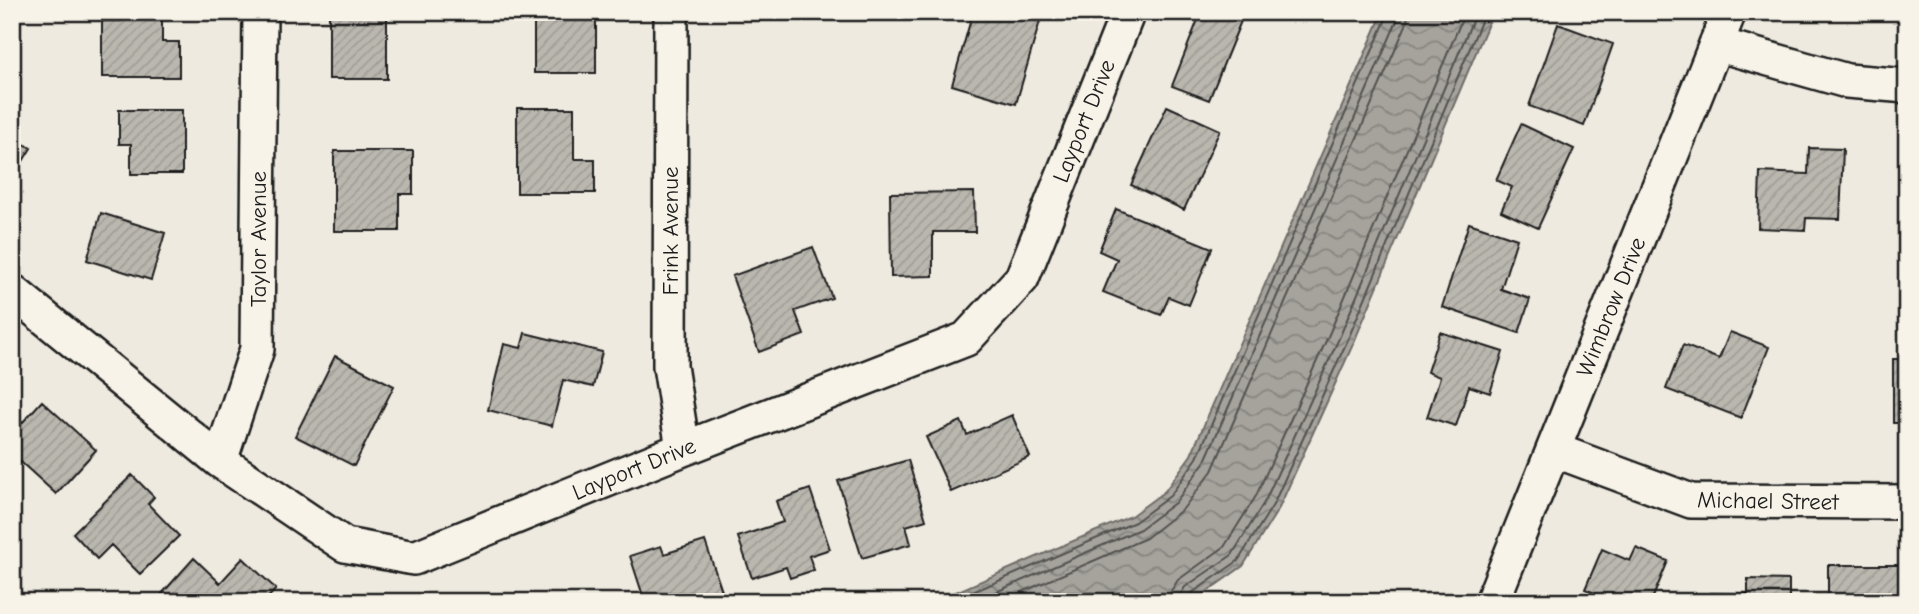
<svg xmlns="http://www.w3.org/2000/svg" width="1919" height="614" font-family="'Comic Neue',sans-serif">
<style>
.water{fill:url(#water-waves);stroke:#6f6d69;stroke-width:2}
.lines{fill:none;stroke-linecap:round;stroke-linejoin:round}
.shore{stroke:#535250;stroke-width:2}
.building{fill:url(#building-hatch);stroke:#1c1c1c;stroke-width:2}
.street-casing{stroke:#1c1c1c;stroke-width:38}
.street{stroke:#f7f3e8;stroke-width:33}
.labels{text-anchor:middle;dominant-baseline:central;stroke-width:5;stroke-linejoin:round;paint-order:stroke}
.street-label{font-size:23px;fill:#1c1c1c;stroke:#f7f3e8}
</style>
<defs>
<pattern id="water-waves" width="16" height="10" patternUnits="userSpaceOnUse" patternTransform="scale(1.75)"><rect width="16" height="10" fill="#a6a39d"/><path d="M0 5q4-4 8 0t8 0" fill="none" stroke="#86847f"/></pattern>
<pattern id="building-hatch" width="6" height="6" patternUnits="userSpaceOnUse" patternTransform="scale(1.75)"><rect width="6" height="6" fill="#bab7af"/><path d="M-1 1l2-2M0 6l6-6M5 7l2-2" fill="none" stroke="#9f9d96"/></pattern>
</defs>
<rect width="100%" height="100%" fill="#eeeae0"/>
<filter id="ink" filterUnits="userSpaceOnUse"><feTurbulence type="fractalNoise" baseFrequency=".0143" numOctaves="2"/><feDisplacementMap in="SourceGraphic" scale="14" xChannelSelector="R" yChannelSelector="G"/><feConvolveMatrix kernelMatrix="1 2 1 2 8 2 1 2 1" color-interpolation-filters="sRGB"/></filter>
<g filter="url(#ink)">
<path class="water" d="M 1383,12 L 1493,12 L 1354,342 L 1279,508 L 1243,566 L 1192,602 L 933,602 L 1131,516 L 1165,491 L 1191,455 Z"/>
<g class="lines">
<path class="shore" d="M 950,602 L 1135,522 L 1170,496 L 1197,458 L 1389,12
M 973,602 L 1140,529 L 1176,502 L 1205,461 L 1397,21 L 1398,12
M 999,602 L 1146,538 L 1183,509 L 1212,471 L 1406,25 L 1409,12
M 1169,602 L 1171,591 L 1178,580 L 1224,547 L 1256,496 L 1330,332 L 1465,12
M 1180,602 L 1181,594 L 1185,587 L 1232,555 L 1265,501 L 1340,336 L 1476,12
M 1189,602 L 1192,593 L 1238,561 L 1273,505 L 1348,339 L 1485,12"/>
</g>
<path class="building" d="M 121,12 L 162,12 L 162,42 L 179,42 L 179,77 L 102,77 L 102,21 L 121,21 Z
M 329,12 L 387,12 L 387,79 L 329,79 Z
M 534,12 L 596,12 L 596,73 L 534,73 Z
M 973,12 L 1010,12 L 1040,21 L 1016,104 L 952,85 Z
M 1201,12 L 1220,12 L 1241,21 L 1209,100 L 1172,86 Z
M 1558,24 L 1613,44 L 1584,126 L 1529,106 Z
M 1167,106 L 1220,130 L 1184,210 L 1131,185 Z
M 517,108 L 574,108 L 574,159 L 595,159 L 595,193 L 517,193 Z
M 119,110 L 182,110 L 182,174 L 131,174 L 131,144 L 119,144 Z
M 1521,124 L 1574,149 L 1538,228 L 1501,211 L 1512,187 L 1496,180 Z
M 12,137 L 31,148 L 12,179 Z
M 1809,148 L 1843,149 L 1840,219 L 1806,218 L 1805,230 L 1758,228 L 1760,172 L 1808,174 Z
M 334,151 L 413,151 L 413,194 L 399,194 L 399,231 L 334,231 Z
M 974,192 L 975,232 L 933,232 L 933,276 L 891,277 L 890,193 Z
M 1116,209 L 1212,248 L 1189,305 L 1169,297 L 1161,315 L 1103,292 L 1117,259 L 1099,251 Z
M 101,213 L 165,233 L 151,280 L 87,260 Z
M 1469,223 L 1517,239 L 1501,289 L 1530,299 L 1519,333 L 1442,307 Z
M 813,247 L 832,298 L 795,311 L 804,335 L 759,352 L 732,276 Z
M 1440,332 L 1503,352 L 1490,393 L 1469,386 L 1456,426 L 1427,417 L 1440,377 L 1427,372 Z
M 1730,332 L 1769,347 L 1741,418 L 1666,389 L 1683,345 L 1719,359 Z
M 525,333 L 602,352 L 593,387 L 563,380 L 552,426 L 488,410 L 504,344 L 521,348 Z
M 335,356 L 394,386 L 354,466 L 295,436 Z
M 1893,359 L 1907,359 L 1907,423 L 1893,423 Z
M 42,401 L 96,450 L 56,494 L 12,454 L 12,434 Z
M 1012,415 L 1030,457 L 951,492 L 926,437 L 961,421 L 967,435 Z
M 908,460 L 926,520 L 906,526 L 911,544 L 862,558 L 838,481 Z
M 132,475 L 154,497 L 148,504 L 179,536 L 140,574 L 111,545 L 97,559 L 73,533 Z
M 810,489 L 830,549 L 809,556 L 814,570 L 790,578 L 786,567 L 752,578 L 738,537 L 783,522 L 776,501 Z
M 705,541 L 723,594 L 699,602 L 645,602 L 630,556 L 661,546 L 664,554 Z
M 1636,548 L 1668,561 L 1651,602 L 1605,602 L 1607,598 L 1585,589 L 1602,549 L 1630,561 Z
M 194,558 L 220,583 L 243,558 L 276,589 L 264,602 L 164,602 L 159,597 Z
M 1828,565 L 1900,565 L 1900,602 L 1828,602 Z
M 1748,579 L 1789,580 L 1789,602 L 1710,602 L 1710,593 L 1748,594 Z"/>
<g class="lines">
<defs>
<path id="street" d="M 671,12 L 670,366 L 683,449
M 1716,44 L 1847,81 L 1907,86
M 12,291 L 220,461 L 345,545 L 414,558 L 683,449 L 966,339 L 1022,278 L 1128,12
M 1554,450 L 1691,501 L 1907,502
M 220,461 L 257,349 L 260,12
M 1492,602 L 1729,12"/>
</defs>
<use href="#street" class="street-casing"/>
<use href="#street" class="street"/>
</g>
</g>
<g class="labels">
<g class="street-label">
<text transform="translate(1084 121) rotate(-68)">Layport Drive</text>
<text transform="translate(670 231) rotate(-90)">Frink Avenue</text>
<text transform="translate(258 239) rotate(-90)">Taylor Avenue</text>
<text transform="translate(1611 307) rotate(-68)">Wimbrow Drive</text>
<text transform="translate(634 469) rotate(-22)">Layport Drive</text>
<text transform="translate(1768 501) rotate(1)">Michael Street</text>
</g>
</g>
<rect width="1919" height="614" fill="none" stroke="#f7f3e8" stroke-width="42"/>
<rect x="21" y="21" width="1877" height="572" fill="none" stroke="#1c1c1c" stroke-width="2.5" filter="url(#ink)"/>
</svg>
